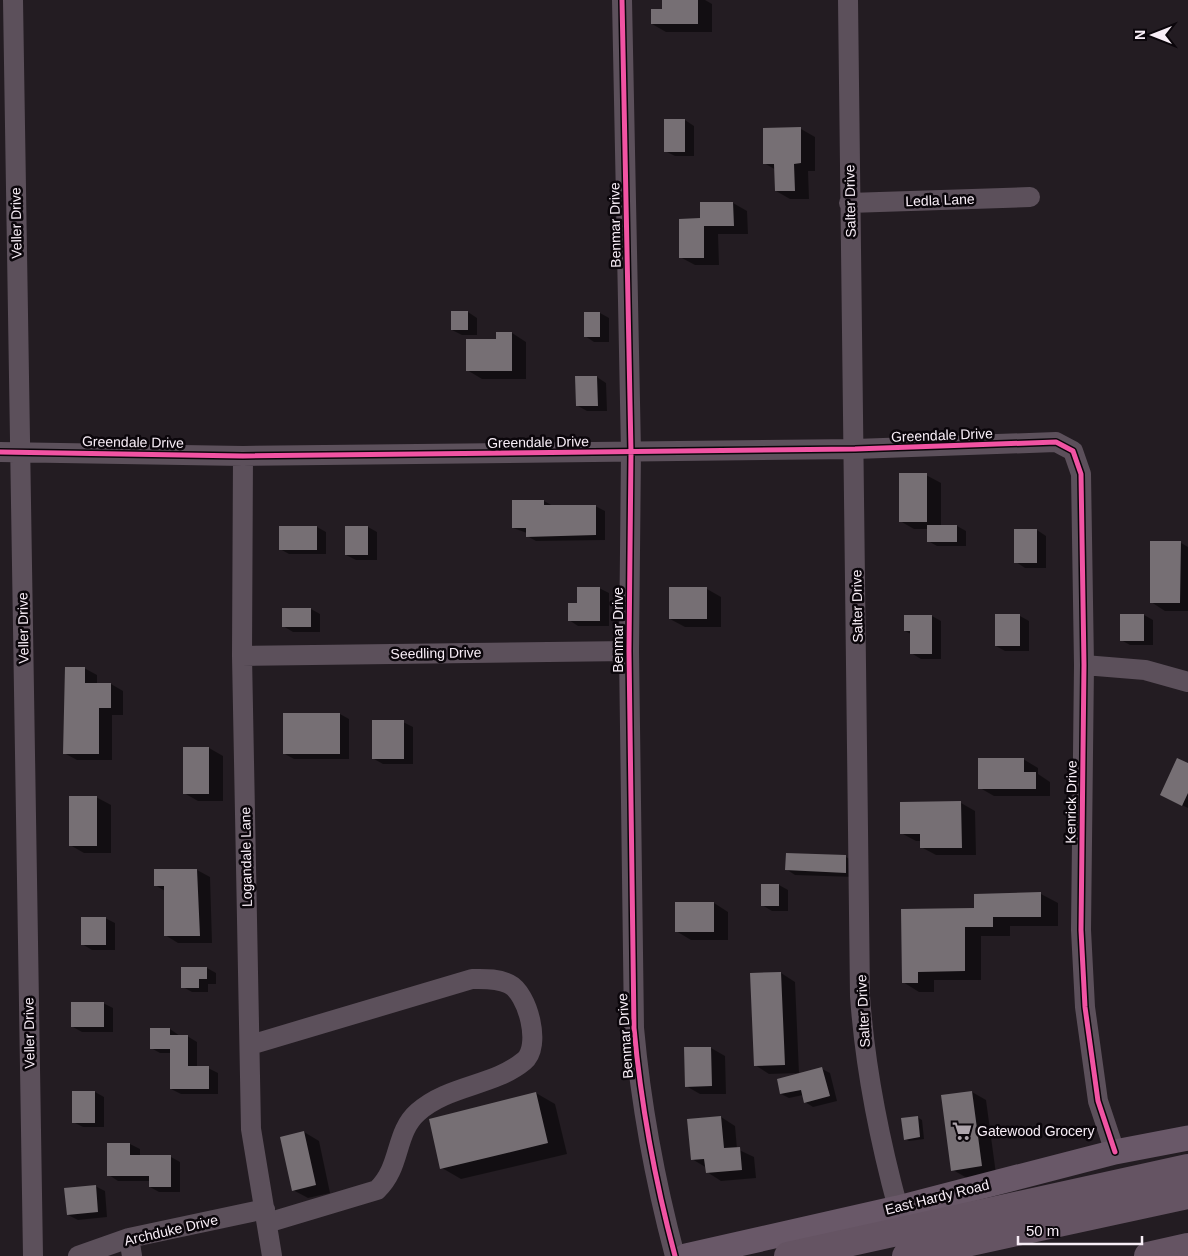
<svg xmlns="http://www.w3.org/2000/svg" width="1188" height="1256" font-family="Arial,sans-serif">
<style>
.shadow{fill:#0007}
.building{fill:#766f74}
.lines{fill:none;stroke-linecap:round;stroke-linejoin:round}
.minor{stroke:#5c505b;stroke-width:20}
.major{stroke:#695868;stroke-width:25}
.highway{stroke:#655463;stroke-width:28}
.cycleway-casing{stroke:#0b060b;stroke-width:8}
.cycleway{stroke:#f153a3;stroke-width:5}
.labels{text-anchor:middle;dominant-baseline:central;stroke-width:5;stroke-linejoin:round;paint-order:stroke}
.street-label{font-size:14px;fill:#f8eef7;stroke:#0b060b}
.poi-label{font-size:14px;fill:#f8eef7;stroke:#0b060b;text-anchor:start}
</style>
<rect width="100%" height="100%" fill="#231c22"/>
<path class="shadow" d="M 663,0 L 705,0 L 712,4 L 712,32 L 666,32 L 652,24 L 663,10 Z
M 685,120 L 694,126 L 694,156 L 675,156 L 665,151 Z
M 801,129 L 815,137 L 815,171 L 808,171 L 809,199 L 790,199 L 776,191 L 776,170 L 764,163 Z
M 733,203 L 747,211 L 748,234 L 718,234 L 719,265 L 695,265 L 680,257 L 701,220 Z
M 452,312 L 468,312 L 477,318 L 477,335 L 462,335 L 452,330 Z
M 600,313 L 609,318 L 609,342 L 594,342 L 585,336 Z
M 512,333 L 526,342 L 526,379 L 482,379 L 467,370 Z
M 597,377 L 606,383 L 607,411 L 587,411 L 578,406 L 577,378 Z
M 926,475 L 941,483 L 941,526 L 957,526 L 966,531 L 966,546 L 937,546 L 928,541 L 928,529 L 914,529 L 900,521 Z
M 544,501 L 553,506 L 595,506 L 605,511 L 605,540 L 536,541 L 527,536 L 527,533 L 513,528 Z
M 317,527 L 326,532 L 326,554 L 289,554 L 280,549 Z
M 368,527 L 377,532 L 377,560 L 356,560 L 346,555 Z
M 1016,530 L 1037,530 L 1046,536 L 1046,568 L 1025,568 L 1016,562 Z
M 1181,543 L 1188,547 L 1188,611 L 1165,611 L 1151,602 Z
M 599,588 L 609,593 L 609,626 L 578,626 L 569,620 L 578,604 Z
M 707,589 L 721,597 L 721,627 L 685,627 L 670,619 Z
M 311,609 L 320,614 L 320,632 L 293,632 L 283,626 Z
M 1144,615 L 1153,620 L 1153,645 L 1130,645 L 1121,640 Z
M 932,616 L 941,621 L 941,659 L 921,659 L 911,653 L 911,634 L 905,631 Z
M 1020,616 L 1029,621 L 1029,651 L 1005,651 L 996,646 Z
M 84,668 L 97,675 L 97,684 L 111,684 L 123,691 L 123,715 L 112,715 L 112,760 L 77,760 L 64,753 Z
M 340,714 L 349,719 L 349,759 L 294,759 L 285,754 Z
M 403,722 L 413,727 L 413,764 L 383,764 L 374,759 Z
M 184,748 L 209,748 L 223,756 L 223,801 L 198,801 L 184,793 Z
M 1023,759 L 1038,768 L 1038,774 L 1050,782 L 1050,796 L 994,796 L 980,788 Z
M 1188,765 L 1188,808 L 1171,800 Z
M 96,797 L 111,805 L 111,853 L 84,853 L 70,845 Z
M 961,803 L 975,811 L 976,855 L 936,855 L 921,847 L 921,841 L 916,841 L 901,833 Z
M 846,857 L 855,862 L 855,877 L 795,875 L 786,869 Z
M 197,870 L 210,877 L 212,943 L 178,943 L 165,935 L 165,891 L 155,885 Z
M 779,885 L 788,890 L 788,911 L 772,911 L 762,905 Z
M 1041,894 L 1058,903 L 1058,926 L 1010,926 L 1010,936 L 981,936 L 981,980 L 934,980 L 934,992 L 919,992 L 903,982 L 976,910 Z
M 714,903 L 728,912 L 728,940 L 691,940 L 676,931 Z
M 105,918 L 115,923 L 115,950 L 92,950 L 82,944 Z
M 207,968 L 216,973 L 216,984 L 208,984 L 208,992 L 192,992 L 183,987 Z
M 781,973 L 795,982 L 799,1073 L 769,1074 L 755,1065 Z
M 103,1003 L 113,1008 L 113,1032 L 82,1032 L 73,1027 Z
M 151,1029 L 170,1029 L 180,1036 L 187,1036 L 197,1042 L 197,1068 L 208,1068 L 218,1073 L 218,1094 L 181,1094 L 171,1089 L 171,1053 L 160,1053 L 151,1048 Z
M 711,1048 L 725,1056 L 726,1094 L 700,1094 L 686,1086 Z
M 822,1069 L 830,1073 L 837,1101 L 813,1107 L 805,1102 L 803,1095 L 789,1098 L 781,1094 Z
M 95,1092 L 104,1097 L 104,1127 L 83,1127 L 73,1122 Z
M 972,1092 L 986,1100 L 996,1174 L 967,1178 L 953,1170 Z
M 536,1093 L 555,1104 L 567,1154 L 461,1179 L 442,1168 Z
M 721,1117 L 735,1126 L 737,1149 L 754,1157 L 756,1178 L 721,1181 L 707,1172 L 707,1168 L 692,1159 Z
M 917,1117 L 922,1120 L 924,1139 L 909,1141 L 905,1139 Z
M 304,1132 L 319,1141 L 330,1193 L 308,1198 L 293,1190 Z
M 109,1144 L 130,1144 L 140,1149 L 140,1157 L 171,1157 L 180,1162 L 180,1192 L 159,1192 L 150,1187 L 150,1181 L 118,1181 L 109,1175 Z
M 95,1186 L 105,1191 L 107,1217 L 78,1220 L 68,1215 Z"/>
<path class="building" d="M 662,0 L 698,0 L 698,24 L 651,24 L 651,9 L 662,9 Z
M 664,119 L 685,119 L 685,152 L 664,152 Z
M 801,127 L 801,163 L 794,164 L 795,191 L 775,191 L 774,164 L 763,164 L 763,128 Z
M 700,202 L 733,202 L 734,226 L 704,226 L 704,258 L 679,258 L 679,219 L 700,218 Z
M 451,311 L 468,311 L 468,330 L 451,330 Z
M 584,312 L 600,312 L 600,337 L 584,337 Z
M 496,332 L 512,332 L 512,371 L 466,371 L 466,339 L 496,339 Z
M 575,376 L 597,376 L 598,406 L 576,406 Z
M 899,473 L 927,473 L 927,522 L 899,522 Z
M 512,500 L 544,500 L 544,505 L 596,505 L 596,535 L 526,537 L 526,528 L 512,528 Z
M 927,525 L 957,525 L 957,542 L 927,542 Z
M 279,526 L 317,526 L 317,550 L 279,550 Z
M 345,526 L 368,526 L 368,555 L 345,555 Z
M 1014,529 L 1037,529 L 1037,563 L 1014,563 Z
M 1150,541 L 1181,541 L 1180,603 L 1150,603 Z
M 577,587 L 600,587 L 600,621 L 568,621 L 568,603 L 577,603 Z
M 669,587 L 707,587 L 707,619 L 669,619 Z
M 282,608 L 311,608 L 311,627 L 282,627 Z
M 995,614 L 1020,614 L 1020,646 L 995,646 Z
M 1120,614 L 1144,614 L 1144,641 L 1120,641 Z
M 904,615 L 932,615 L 932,654 L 910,654 L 910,631 L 904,631 Z
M 65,667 L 85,667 L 85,683 L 111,683 L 111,708 L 99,708 L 99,754 L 63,754 Z
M 283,713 L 340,713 L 340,754 L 283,754 Z
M 372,720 L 404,720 L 404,759 L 372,759 Z
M 183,747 L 209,747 L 209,794 L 183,794 Z
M 978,758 L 1024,758 L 1024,772 L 1036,772 L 1036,789 L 978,789 Z
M 1177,758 L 1188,763 L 1188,793 L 1182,806 L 1160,795 Z
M 69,796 L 97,796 L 97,846 L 69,846 Z
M 961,801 L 962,848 L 920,848 L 920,834 L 900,834 L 900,802 Z
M 786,853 L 846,855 L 846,873 L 785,870 Z
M 154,869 L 197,869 L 200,936 L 164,936 L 164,886 L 154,886 Z
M 761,884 L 779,884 L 779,906 L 761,906 Z
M 1041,892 L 1041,917 L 993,917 L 993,927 L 965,927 L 965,971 L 918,972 L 918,983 L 902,983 L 901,909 L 974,908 L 974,894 Z
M 675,902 L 714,902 L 714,932 L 675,932 Z
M 81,917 L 106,917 L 106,945 L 81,945 Z
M 181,967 L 207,967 L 207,979 L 199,979 L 199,988 L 181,988 Z
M 781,972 L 785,1065 L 754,1066 L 750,973 Z
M 71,1002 L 104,1002 L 104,1027 L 71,1027 Z
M 150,1028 L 170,1028 L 170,1035 L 188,1035 L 188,1066 L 209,1066 L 209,1089 L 170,1089 L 170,1049 L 150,1049 Z
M 684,1047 L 711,1047 L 712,1086 L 685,1087 Z
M 822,1067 L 830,1096 L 804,1103 L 801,1090 L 780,1094 L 777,1079 Z
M 72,1091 L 95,1091 L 95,1123 L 72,1123 Z
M 972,1091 L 982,1166 L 951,1171 L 941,1095 Z
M 536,1092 L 548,1143 L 440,1169 L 429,1119 Z
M 721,1116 L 724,1148 L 740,1147 L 742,1170 L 706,1173 L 704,1159 L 691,1160 L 687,1119 Z
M 918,1116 L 920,1137 L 904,1140 L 901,1118 Z
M 304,1131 L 316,1185 L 292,1191 L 280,1137 Z
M 107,1143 L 130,1143 L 130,1155 L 171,1155 L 171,1187 L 149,1187 L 149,1176 L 107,1176 Z
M 96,1185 L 98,1212 L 67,1215 L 64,1188 Z"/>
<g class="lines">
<path class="minor" d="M 13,0 L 33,1256
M 622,0 L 631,452 L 629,651 L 634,1028 C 641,1105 655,1181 675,1256
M 848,0 L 860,996 C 865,1068 879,1138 898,1208
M 849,203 L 1030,197
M 0,452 L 243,456 L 855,449 L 1056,442 L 1073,451 L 1081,474 L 1084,665 L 1081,930 L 1085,1007 L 1098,1101 L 1115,1152
M 243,456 L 242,656 L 251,1129 L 272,1256
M 242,656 L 629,651
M 1084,665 L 1145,670 L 1188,682
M 250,1045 L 472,979 C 483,979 498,978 509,984 C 528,993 542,1047 524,1061 C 494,1086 448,1085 418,1112 C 394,1133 402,1166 377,1190 L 267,1223
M 129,1238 L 132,1256
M 78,1256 L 129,1238 L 265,1209"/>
<path class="major" d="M 686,1256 L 898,1208 L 1115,1152 L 1188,1138"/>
<path class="highway" d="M 788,1256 L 1188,1168
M 906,1256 L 1188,1195
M 1148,1256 L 1188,1247"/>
<defs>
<path id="cycleway" d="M 622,0 L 631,452 L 629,651 L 634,1028 C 641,1105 655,1181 675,1256
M 0,452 L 243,456 L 855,449 L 1056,442 L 1073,451 L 1081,474 L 1084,665 L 1081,930 L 1085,1007 L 1098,1101 L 1115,1152"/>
</defs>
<use href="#cycleway" class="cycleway-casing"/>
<use href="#cycleway" class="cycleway"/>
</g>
<defs>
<symbol id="supermarket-bare" viewBox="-9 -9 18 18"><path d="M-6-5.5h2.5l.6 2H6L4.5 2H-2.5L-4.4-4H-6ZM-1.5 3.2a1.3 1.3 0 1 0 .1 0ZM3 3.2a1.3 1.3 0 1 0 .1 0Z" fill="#ada4ac" stroke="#0b060b" stroke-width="2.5" paint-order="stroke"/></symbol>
</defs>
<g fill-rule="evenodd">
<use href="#supermarket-bare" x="948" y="1117" width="28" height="28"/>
</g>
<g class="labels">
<g class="street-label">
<text transform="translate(940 200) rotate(-2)">Ledla Lane</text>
<text transform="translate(850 201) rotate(-91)">Salter Drive</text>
<text transform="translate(16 223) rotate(-91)">Veller Drive</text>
<text transform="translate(615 225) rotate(-91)">Benmar Drive</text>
<text transform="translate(942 435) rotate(-2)">Greendale Drive</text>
<text transform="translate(133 442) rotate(1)">Greendale Drive</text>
<text transform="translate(538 442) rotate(-1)">Greendale Drive</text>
<text transform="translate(857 606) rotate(-91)">Salter Drive</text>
<text transform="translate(23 628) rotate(-91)">Veller Drive</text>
<text transform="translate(618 630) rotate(-90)">Benmar Drive</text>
<text transform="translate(436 653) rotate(-1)">Seedling Drive</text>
<text transform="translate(1071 802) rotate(-89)">Kenrick Drive</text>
<text transform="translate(246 857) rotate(-91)">Logandale Lane</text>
<text transform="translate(863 1011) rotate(-93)">Salter Drive</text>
<text transform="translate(29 1033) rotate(-91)">Veller Drive</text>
<text transform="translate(625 1036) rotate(-94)">Benmar Drive</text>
<text transform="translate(937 1197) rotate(-14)">East Hardy Road</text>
<text transform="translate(171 1230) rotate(-13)">Archduke Drive</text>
</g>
<g class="poi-label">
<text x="977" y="1131">Gatewood Grocery</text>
</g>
</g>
<g transform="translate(1153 35) rotate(270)" stroke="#0b060b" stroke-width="4" paint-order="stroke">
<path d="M0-4L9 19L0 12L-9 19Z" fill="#f8eef7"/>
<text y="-8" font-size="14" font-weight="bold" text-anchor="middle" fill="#f8eef7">N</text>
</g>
<path d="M1018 1236v8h124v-8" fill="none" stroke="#f8eef7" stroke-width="2.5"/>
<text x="1026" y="1236" font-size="15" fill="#f8eef7" stroke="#0b060b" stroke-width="4" paint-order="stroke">50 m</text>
</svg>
